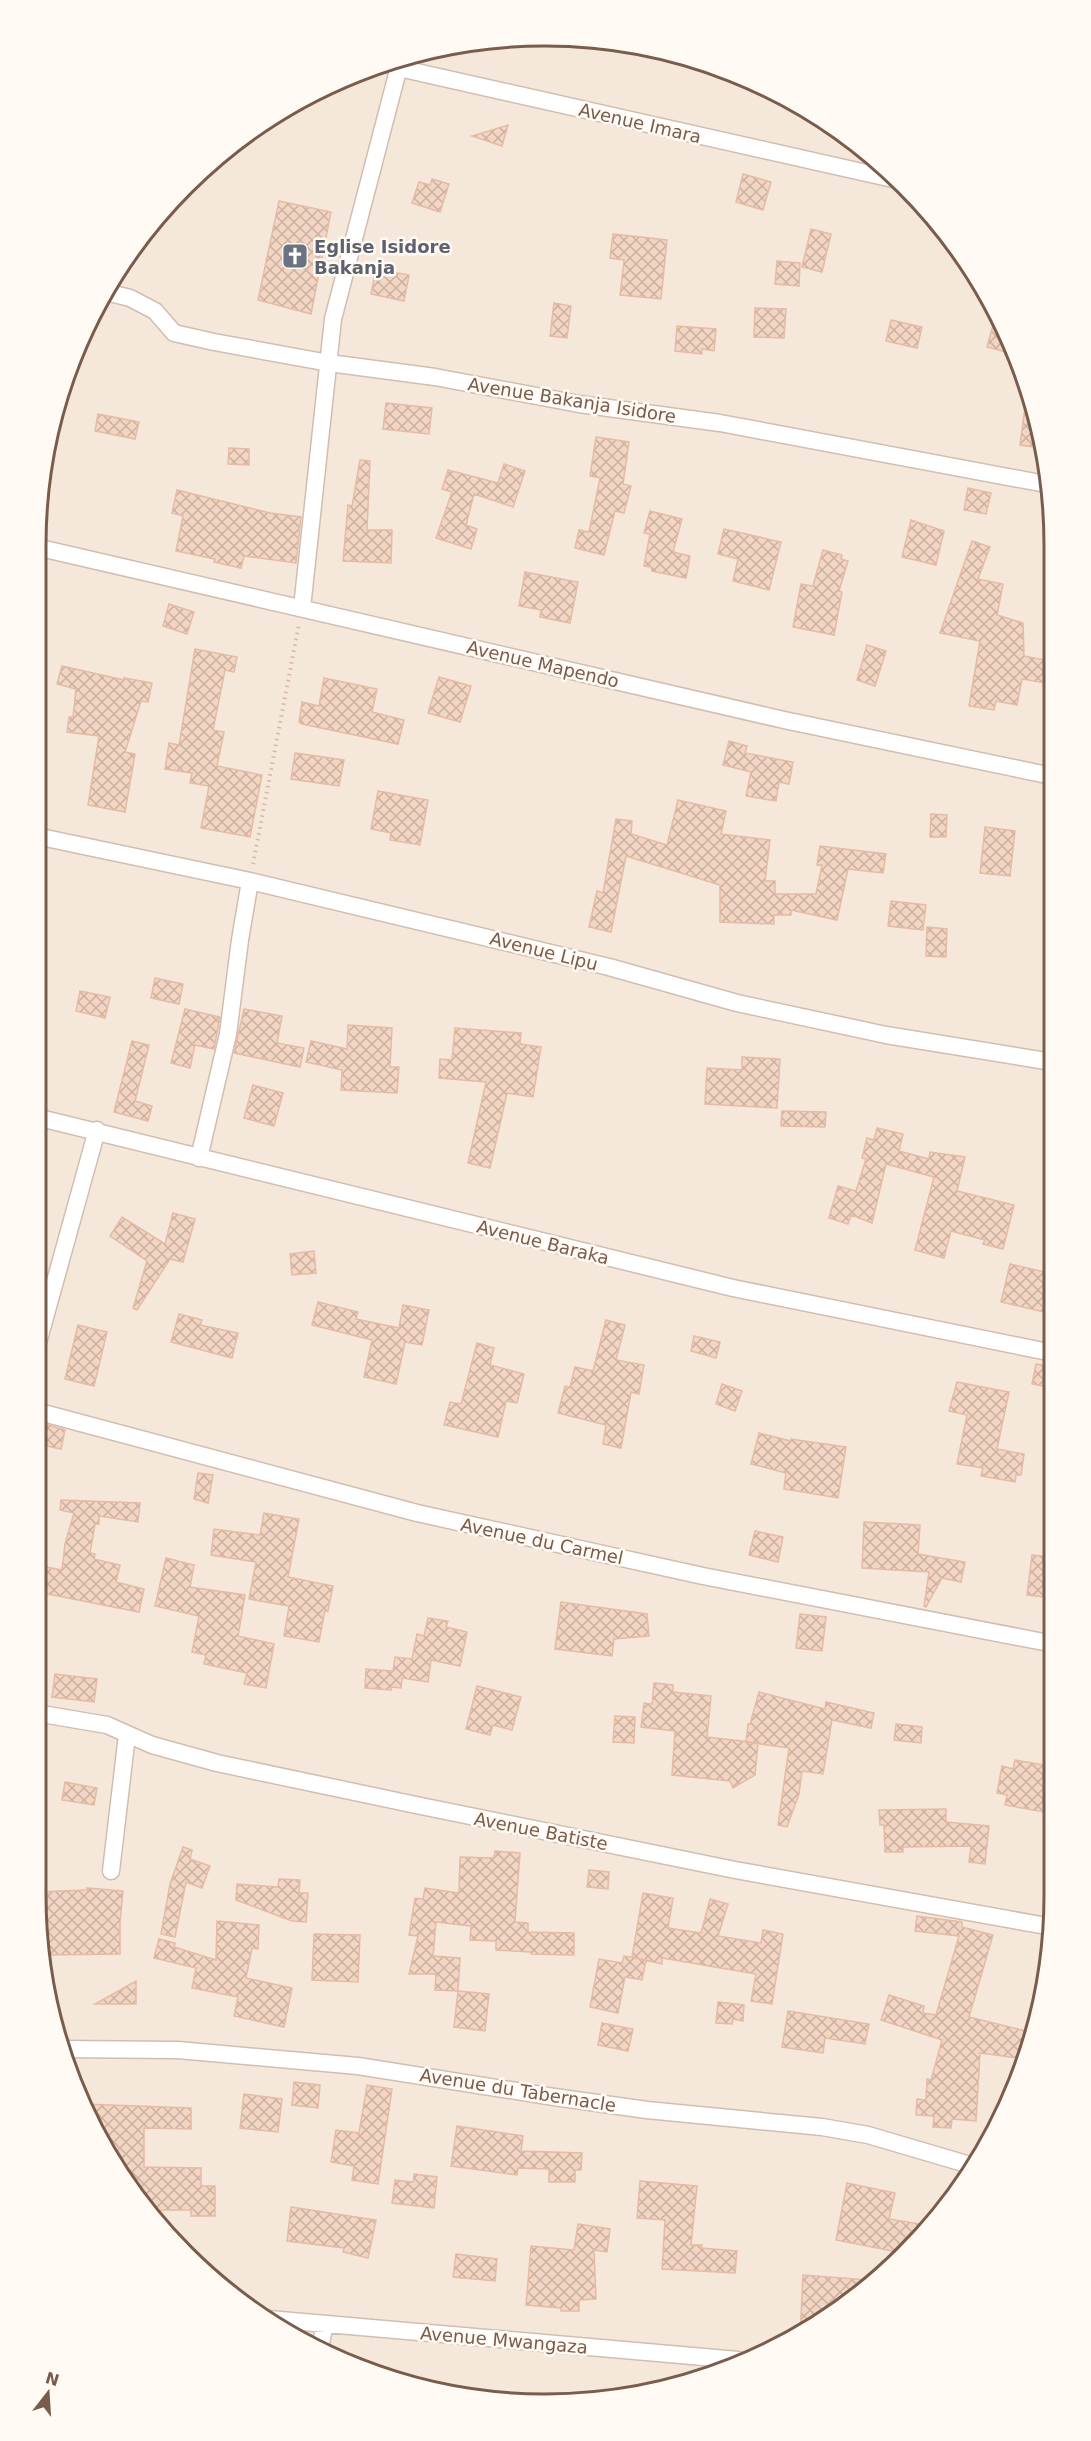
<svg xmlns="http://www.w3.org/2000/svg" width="1091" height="2441" font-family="'DejaVu Sans',sans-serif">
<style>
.residential{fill:#f5e8da}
.building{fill:url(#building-cross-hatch);stroke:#e6bba3;stroke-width:1.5}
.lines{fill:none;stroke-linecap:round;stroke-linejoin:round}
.street-casing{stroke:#d1beb0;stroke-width:19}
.path{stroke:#d9b8a5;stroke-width:4;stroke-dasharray:1.5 4.5;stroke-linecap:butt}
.street{stroke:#fff;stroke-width:16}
.labels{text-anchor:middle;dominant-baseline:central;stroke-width:5;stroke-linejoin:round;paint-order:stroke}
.street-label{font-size:18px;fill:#7a5c4d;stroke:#fffaf3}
.worship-label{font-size:18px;font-weight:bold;fill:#5b616d;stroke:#fffaf3;text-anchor:start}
.rim{fill:none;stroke:#7a5c4d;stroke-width:3}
</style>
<defs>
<pattern id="building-cross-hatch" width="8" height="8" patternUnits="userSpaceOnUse" patternTransform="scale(1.5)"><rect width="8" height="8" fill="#f3d5c3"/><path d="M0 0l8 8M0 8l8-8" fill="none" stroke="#cab0a1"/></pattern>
</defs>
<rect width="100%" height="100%" fill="#fdf6ec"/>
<path class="residential" d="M 545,36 L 645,46 L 740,75 L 855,141 L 949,235 L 1016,350 L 1051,479 L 1055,1896 L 1045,1995 L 1016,2090 L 928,2232 L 800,2337 L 645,2395 L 545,2405 L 446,2395 L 291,2337 L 162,2231 L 104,2150 L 63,2060 L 36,1895 L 36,545 L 46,446 L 75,351 L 122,263 L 185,185 L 262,122 L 350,75 L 446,46 Z"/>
<path class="building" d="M 508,125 L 502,146 L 472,136 Z
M 743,174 L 771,182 L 763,210 L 736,202 Z
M 432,179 L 449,184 L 440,212 L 412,203 L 419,182 L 430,185 Z
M 279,201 L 331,212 L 311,314 L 258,300 Z
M 811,229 L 831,234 L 822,272 L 802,267 Z
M 613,234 L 667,240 L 661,299 L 620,295 L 624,260 L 610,258 Z
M 777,261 L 800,263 L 799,286 L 775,284 Z
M 376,269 L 409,275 L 404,301 L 371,294 Z
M 554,303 L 571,306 L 567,338 L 550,336 Z
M 755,308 L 786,309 L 784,338 L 754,337 Z
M 996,315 L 1016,350 L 1017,355 L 987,347 Z
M 891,320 L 922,327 L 917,348 L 886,341 Z
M 677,326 L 716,329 L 714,351 L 702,349 L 702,354 L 675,351 Z
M 1027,392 L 1042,448 L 1020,445 Z
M 386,403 L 432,408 L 429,434 L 383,429 Z
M 98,414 L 139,422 L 135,439 L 95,431 Z
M 596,437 L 629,442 L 623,484 L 631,486 L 624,513 L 615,511 L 604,555 L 575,548 L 579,530 L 589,532 L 600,478 L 590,476 Z
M 229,448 L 249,449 L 249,465 L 228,464 Z
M 360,460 L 370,461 L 367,530 L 392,530 L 391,563 L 343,561 L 348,505 L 352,506 Z
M 504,464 L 525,471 L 513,507 L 474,494 L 466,525 L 477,529 L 471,549 L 436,538 L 452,492 L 442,489 L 448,470 L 498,483 Z
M 968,488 L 991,493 L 986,514 L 964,510 Z
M 177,490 L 270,513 L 301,517 L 296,563 L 244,556 L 241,568 L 214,562 L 215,559 L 176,551 L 183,516 L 172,513 Z
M 650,511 L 682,519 L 673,552 L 690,556 L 686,578 L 652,571 L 651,567 L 644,566 L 650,534 L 644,533 Z
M 911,520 L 944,531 L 936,565 L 902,557 Z
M 724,529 L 781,542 L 769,590 L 733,581 L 738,559 L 718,554 Z
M 972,541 L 990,547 L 978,579 L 1003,584 L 997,615 L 1023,623 L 1024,656 L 1050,661 L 1046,683 L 1022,679 L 1017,705 L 996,701 L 994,710 L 969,706 L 980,641 L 940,633 Z
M 823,550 L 842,555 L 841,559 L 848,561 L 839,591 L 842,592 L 834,635 L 793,627 L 801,584 L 813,586 Z
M 525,572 L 578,582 L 570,623 L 540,617 L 541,610 L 519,606 Z
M 169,604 L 194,612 L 187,634 L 163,626 Z
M 867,645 L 886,651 L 875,686 L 857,680 Z
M 195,649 L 237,657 L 234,672 L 225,670 L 213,730 L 224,732 L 217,766 L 262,775 L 250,837 L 201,828 L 209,786 L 190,783 L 192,773 L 165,769 L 169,743 L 179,745 Z
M 62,666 L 124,680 L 124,678 L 152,683 L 148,702 L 141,701 L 125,752 L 135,754 L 125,812 L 88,805 L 99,736 L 67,732 L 69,717 L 73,717 L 76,689 L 57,684 Z
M 439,677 L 471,686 L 460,722 L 428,713 Z
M 324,678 L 377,689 L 372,712 L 404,720 L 398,744 L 302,724 L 299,722 L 302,702 L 319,706 Z
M 729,741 L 747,746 L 745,753 L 793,762 L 789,784 L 779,782 L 776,801 L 746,796 L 751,772 L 723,765 Z
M 295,753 L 344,760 L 339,786 L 291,779 Z
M 378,791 L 428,800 L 420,845 L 390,840 L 391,833 L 371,829 Z
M 678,800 L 726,811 L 721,834 L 770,840 L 765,881 L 775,881 L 775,894 L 816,894 L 822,865 L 817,865 L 820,846 L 886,854 L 883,873 L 848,869 L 837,920 L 791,910 L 791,915 L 774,915 L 774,924 L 720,922 L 720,885 L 626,856 L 611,932 L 589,927 L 597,891 L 603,893 L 616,819 L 632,821 L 631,834 L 667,845 Z
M 931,814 L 947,815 L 946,837 L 930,837 Z
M 985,827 L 1015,831 L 1010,876 L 980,873 Z
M 891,901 L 926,905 L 923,930 L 888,926 Z
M 927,927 L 947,929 L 946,957 L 926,956 Z
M 155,978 L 183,984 L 179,1004 L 151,998 Z
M 80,991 L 110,997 L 105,1018 L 76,1011 Z
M 185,1009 L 220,1017 L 214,1049 L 195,1045 L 190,1068 L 171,1063 Z
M 244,1009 L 282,1016 L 277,1043 L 304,1048 L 300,1067 L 234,1053 Z
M 348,1025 L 392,1028 L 390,1067 L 399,1067 L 397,1093 L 341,1090 L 342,1070 L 306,1062 L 311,1041 L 347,1049 Z
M 455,1028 L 521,1033 L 520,1044 L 541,1047 L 533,1097 L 507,1093 L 490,1168 L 468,1163 L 486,1082 L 439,1078 L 440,1059 L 452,1060 Z
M 132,1041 L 149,1045 L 135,1101 L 152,1106 L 148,1121 L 114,1112 Z
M 742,1057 L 780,1059 L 777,1108 L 705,1104 L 707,1068 L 742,1070 Z
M 253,1085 L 283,1093 L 274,1126 L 244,1118 Z
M 782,1111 L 826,1112 L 825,1127 L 781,1126 Z
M 877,1128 L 903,1134 L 899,1151 L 929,1159 L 930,1152 L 965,1157 L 957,1191 L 1014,1205 L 1003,1249 L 983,1244 L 985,1240 L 951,1231 L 944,1258 L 915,1250 L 934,1177 L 886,1164 L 872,1223 L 851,1215 L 848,1224 L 829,1218 L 838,1186 L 856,1191 L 866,1159 L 862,1158 L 867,1138 L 874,1140 Z
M 173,1213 L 195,1219 L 183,1262 L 170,1259 L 137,1310 L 133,1308 L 147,1261 L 110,1236 L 122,1217 L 165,1244 Z
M 314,1251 L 316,1273 L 292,1275 L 290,1254 Z
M 1010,1264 L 1053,1274 L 1053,1314 L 1001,1302 Z
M 318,1302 L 358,1312 L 356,1319 L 399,1328 L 403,1305 L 429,1310 L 422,1345 L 405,1342 L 396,1384 L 364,1377 L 372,1340 L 312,1325 Z
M 179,1314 L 202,1320 L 200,1325 L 238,1333 L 232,1358 L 171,1342 Z
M 606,1320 L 625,1325 L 616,1360 L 644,1365 L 639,1394 L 631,1392 L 621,1448 L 603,1444 L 606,1425 L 558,1413 L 565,1386 L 570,1387 L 575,1367 L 593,1371 Z
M 78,1325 L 107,1332 L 94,1386 L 65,1379 Z
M 694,1336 L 720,1342 L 716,1358 L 691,1351 Z
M 477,1343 L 494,1348 L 490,1365 L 524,1374 L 517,1403 L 506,1401 L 498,1437 L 444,1425 L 450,1402 L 461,1404 Z
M 1036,1364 L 1053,1367 L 1053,1388 L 1032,1384 Z
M 957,1382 L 1009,1392 L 997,1449 L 1024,1454 L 1021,1475 L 1016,1475 L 1015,1482 L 981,1476 L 983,1468 L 957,1464 L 967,1415 L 949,1411 Z
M 722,1384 L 742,1391 L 735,1411 L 716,1404 Z
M 41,1423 L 65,1430 L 61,1449 L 37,1444 Z
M 759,1433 L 791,1441 L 791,1439 L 846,1447 L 838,1498 L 784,1489 L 786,1473 L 751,1464 Z
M 198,1473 L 213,1475 L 208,1503 L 194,1499 Z
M 61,1500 L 140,1503 L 138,1522 L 99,1516 L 99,1524 L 95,1524 L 90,1553 L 95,1554 L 94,1559 L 120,1565 L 116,1582 L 144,1589 L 139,1612 L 42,1593 L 46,1567 L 62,1570 L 65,1544 L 74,1513 L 60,1510 Z
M 264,1513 L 299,1519 L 288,1577 L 333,1586 L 328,1611 L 325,1610 L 319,1642 L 284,1636 L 289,1606 L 249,1599 L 256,1562 L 211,1555 L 214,1529 L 260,1535 Z
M 864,1522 L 920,1525 L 918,1554 L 965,1562 L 961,1582 L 942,1578 L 926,1607 L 924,1606 L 929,1572 L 862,1568 Z
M 755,1531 L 783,1537 L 778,1562 L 749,1555 Z
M 1032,1555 L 1054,1557 L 1054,1598 L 1027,1595 Z
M 166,1558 L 194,1565 L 190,1587 L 245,1595 L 238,1636 L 274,1644 L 266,1688 L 244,1684 L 247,1673 L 204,1664 L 206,1655 L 192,1652 L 199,1616 L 155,1606 Z
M 561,1602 L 647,1614 L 649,1636 L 614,1639 L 612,1656 L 555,1649 Z
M 800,1614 L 826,1617 L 822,1651 L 796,1648 Z
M 428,1618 L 448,1621 L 446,1627 L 467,1632 L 460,1666 L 431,1660 L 428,1682 L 402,1678 L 401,1688 L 391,1687 L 391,1690 L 365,1688 L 366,1669 L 393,1671 L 395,1657 L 412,1659 L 417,1634 L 424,1636 Z
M 55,1674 L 97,1679 L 94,1702 L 52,1697 Z
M 654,1683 L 673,1685 L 673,1692 L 711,1696 L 707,1737 L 758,1743 L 755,1775 L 733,1788 L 730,1781 L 672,1775 L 675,1731 L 641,1727 L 644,1703 L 652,1704 Z
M 477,1686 L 521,1697 L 512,1730 L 493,1725 L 490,1735 L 466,1729 Z
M 759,1692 L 825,1709 L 826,1702 L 874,1713 L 871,1728 L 832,1720 L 823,1774 L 802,1771 L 799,1794 L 787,1827 L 778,1825 L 789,1748 L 746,1742 L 748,1724 L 750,1724 Z
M 615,1716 L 635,1717 L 634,1743 L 613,1742 Z
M 896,1724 L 922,1727 L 921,1743 L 894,1740 Z
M 1015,1760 L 1055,1767 L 1055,1808 L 1045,1806 L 1044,1812 L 1005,1805 L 1007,1795 L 997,1793 L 1002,1766 L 1013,1769 Z
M 65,1782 L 97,1788 L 94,1805 L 62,1800 Z
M 946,1809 L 946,1822 L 989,1826 L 985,1864 L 969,1862 L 971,1846 L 903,1847 L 903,1852 L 885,1852 L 884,1825 L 880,1825 L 879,1810 Z
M 183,1847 L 192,1850 L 190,1859 L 210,1866 L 202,1888 L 186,1882 L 175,1937 L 161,1934 L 170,1884 Z
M 495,1851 L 520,1853 L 515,1922 L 528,1923 L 528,1932 L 574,1933 L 574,1955 L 531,1954 L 531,1952 L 496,1950 L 496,1941 L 470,1940 L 471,1926 L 436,1922 L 433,1956 L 460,1958 L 458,1991 L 435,1990 L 436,1974 L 409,1974 L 418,1936 L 409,1935 L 415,1898 L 423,1899 L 425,1888 L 459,1893 L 460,1857 L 494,1858 Z
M 589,1870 L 609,1872 L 608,1889 L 587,1887 Z
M 279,1879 L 300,1880 L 299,1893 L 308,1893 L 306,1922 L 292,1921 L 236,1900 L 237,1884 L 278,1887 Z
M 87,1888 L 123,1891 L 120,1922 L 120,1954 L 46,1955 L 36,1892 L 87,1890 Z
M 643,1893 L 673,1898 L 668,1928 L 701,1933 L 710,1899 L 728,1904 L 718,1936 L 761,1943 L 763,1930 L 783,1934 L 772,2004 L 751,2001 L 756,1974 L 662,1958 L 662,1964 L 632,1957 Z
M 917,1916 L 962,1922 L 962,1927 L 993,1935 L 969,2017 L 1034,2033 L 1026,2059 L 980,2053 L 976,2121 L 952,2119 L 951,2128 L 933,2127 L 934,2116 L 916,2115 L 917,2099 L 926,2100 L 927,2079 L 931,2080 L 942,2040 L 881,2020 L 889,1995 L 924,2006 L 923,2013 L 936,2015 L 959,1936 L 915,1931 Z
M 217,1921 L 259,1925 L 258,1949 L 252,1948 L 246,1978 L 292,1988 L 284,2027 L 234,2016 L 238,1997 L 192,1988 L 196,1968 L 154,1958 L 159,1939 L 175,1943 L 174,1947 L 216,1960 Z
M 314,1934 L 360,1935 L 358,1982 L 312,1980 Z
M 624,1956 L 646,1960 L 642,1980 L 625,1977 L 618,2013 L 590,2007 L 599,1959 L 622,1963 Z
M 136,1981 L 136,2004 L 95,2004 Z
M 458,1991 L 489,1994 L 485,2031 L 454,2027 Z
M 718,2002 L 744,2005 L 743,2021 L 733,2019 L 732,2024 L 716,2023 Z
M 788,2011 L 869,2024 L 865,2044 L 825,2038 L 823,2053 L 782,2047 Z
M 602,2023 L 633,2029 L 628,2051 L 598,2045 Z
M 294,2082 L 320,2085 L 318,2108 L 292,2105 Z
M 367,2085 L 392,2089 L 378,2184 L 352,2180 L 354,2166 L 331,2162 L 336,2130 L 359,2133 Z
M 244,2094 L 282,2099 L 278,2132 L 240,2128 Z
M 83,2104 L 191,2108 L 191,2129 L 144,2128 L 144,2167 L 201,2168 L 201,2186 L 215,2186 L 215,2216 L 191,2216 L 191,2210 L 147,2210 L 104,2150 Z
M 457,2126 L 523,2136 L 521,2151 L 582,2153 L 581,2170 L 575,2170 L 575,2182 L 549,2182 L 549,2169 L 518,2168 L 517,2175 L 451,2166 Z
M 414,2174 L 437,2177 L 434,2208 L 392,2203 L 395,2180 L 413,2182 Z
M 640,2181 L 697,2186 L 691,2245 L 702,2245 L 701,2248 L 737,2251 L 735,2273 L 662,2269 L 665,2220 L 637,2218 Z
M 847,2183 L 895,2193 L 889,2219 L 932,2226 L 928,2232 L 902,2253 L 836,2240 Z
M 291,2207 L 376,2220 L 368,2258 L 343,2252 L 344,2248 L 287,2241 Z
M 578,2224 L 610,2229 L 607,2252 L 594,2250 L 596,2299 L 579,2300 L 579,2311 L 561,2311 L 561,2308 L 526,2305 L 531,2246 L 574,2250 Z
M 456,2254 L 497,2259 L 495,2281 L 453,2277 Z
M 803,2275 L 869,2280 L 800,2337 Z"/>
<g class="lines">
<defs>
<path id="street" d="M 387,64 L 399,68 L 893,179
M 106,292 L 130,298 L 155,311 L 174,333 L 214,342 L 329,363 L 435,377 L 579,404 L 720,423 L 1051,485
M 36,547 L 784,720 L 1052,776
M 302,608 L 333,319 L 401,59
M 36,836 L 250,881 L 609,967 L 737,1003 L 886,1035 L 1052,1062
M 36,1117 L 733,1288 L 1053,1353
M 199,1158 L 228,1034 L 240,940 L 250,881
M 36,1350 L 97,1130
M 36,1411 L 417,1513 L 703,1576 L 1054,1644
M 36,1713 L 107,1725 L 152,1745 L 217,1763 L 416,1805 L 735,1870 L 1052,1927
M 111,1871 L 127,1735
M 61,2049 L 178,2050 L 358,2066 L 554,2097 L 647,2110 L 822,2127 L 868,2135 L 970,2165
M 269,2319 L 738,2360
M 320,2348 L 325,2324"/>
</defs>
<use href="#street" class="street-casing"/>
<path class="path" d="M 253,864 L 299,624"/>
<use href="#street" class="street"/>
</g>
<defs>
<symbol id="church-square" viewBox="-11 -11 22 22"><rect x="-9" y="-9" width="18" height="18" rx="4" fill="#6b7280" stroke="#fffaf3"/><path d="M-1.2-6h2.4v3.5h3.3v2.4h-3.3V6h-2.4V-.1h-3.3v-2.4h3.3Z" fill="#fff"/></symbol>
</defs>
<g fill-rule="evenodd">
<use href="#church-square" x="280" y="241" width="30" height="30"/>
</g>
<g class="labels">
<g class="street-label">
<text transform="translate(640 123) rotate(13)">Avenue Imara</text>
<text transform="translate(572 400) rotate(9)">Avenue Bakanja Isidore</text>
<text transform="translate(543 664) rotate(13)">Avenue Mapendo</text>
<text transform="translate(544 951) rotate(14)">Avenue Lipu</text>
<text transform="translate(543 1242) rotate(14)">Avenue Baraka</text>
<text transform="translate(542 1541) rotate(12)">Avenue du Carmel</text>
<text transform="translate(541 1831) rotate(11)">Avenue Batiste</text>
<text transform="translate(518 2090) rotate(9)">Avenue du Tabernacle</text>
<text transform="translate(504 2340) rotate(5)">Avenue Mwangaza</text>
</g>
<g class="worship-label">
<text x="314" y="246">Eglise Isidore<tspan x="314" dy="21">Bakanja</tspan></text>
</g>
</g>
<path d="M0 0H1091V2441H0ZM545 46H545A499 499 0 0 1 1044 545V1895A499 499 0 0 1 545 2394H545A499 499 0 0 1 46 1895V545A499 499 0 0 1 545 46Z" fill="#fffaf3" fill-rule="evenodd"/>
<path class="rim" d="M545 46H545A499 499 0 0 1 1044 545V1895A499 499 0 0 1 545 2394H545A499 499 0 0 1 46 1895V545A499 499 0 0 1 545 46Z"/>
<g transform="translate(48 2393) rotate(17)" stroke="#fffaf3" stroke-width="4.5" paint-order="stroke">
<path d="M0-4.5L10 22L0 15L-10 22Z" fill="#7a5c4d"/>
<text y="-9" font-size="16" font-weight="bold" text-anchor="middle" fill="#7a5c4d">N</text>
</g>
</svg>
